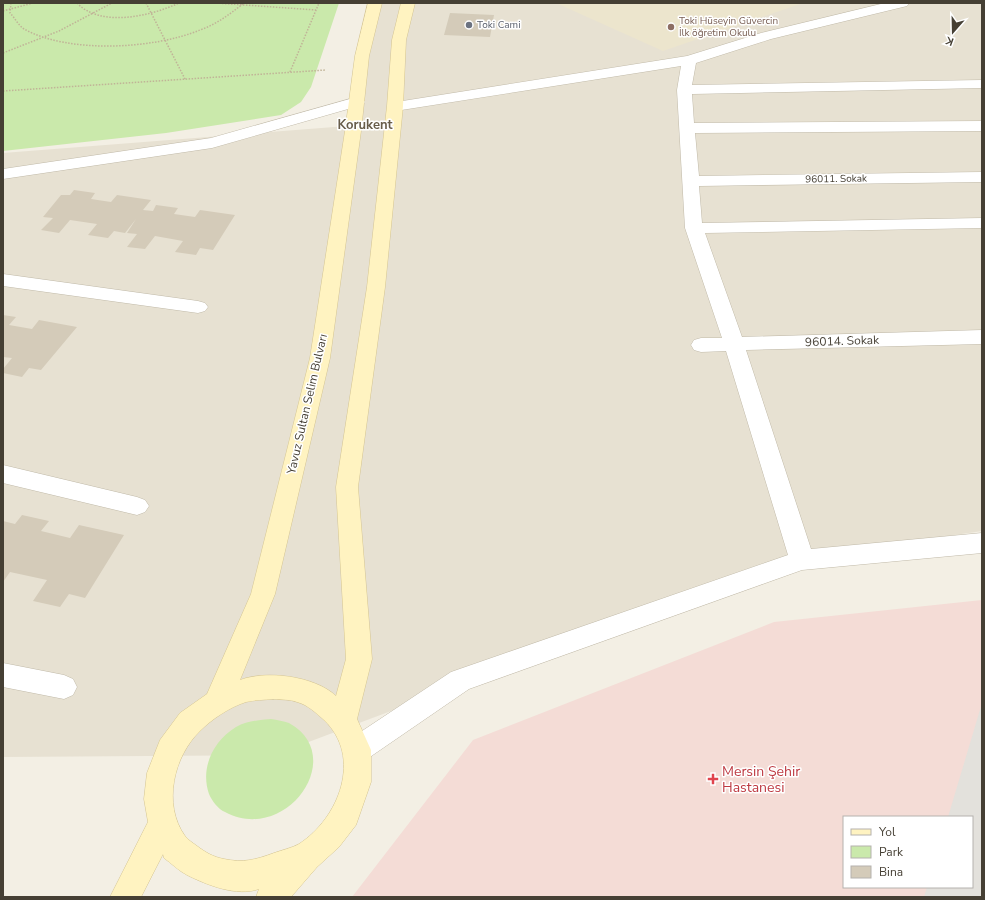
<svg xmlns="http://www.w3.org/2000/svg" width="985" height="900" font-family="'Nunito Sans',sans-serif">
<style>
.residential{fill:#e7e1d2}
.education{fill:#ece5cd}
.medical{fill:#f4dcd6;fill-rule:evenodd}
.green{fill:#cae9ab}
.parking{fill:#e3e1dc}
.building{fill:#d4cbb9}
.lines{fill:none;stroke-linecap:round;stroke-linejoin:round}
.street-casing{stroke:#c1baa9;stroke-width:1}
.secondary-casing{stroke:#d5c592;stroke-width:1}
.path{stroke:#c0b397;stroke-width:1.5;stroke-dasharray:1.5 1.5;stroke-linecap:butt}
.street{fill:#fff;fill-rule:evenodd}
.secondary{fill:#fff3c1;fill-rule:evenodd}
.worship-dot{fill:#6b7280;stroke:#fff;stroke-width:1.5}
.education-dot{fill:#8d6e63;stroke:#fff;stroke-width:1.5}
.health-dot{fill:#e0444e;stroke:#fff;stroke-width:1.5}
.labels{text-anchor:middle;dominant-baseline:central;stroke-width:3;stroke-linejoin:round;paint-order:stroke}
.far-education-label{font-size:10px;fill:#785e54;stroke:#fff;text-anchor:start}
.far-worship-label{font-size:10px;fill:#5b616d;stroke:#fff;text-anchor:start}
.far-street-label{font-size:10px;fill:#453f34;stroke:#fff}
.street-label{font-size:12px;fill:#453f34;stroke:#fff}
.far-district-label{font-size:13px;font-weight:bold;fill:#685d4a;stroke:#fff}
.near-health-label{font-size:14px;fill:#be3a42;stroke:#fff;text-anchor:start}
</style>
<rect width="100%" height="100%" fill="#f3efe4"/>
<path class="residential" d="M 372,3 L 982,3 L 982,531 L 798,558 L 274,755 L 3,757 L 3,153 L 347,126 Z"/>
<path class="education" d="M 556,3 L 803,3 L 663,51 Z"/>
<path class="medical" d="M 982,600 L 982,897 L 352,897 L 473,740 L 774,622 ZM 844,817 L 972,817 L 972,887 L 844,887 Z"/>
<path class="green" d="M 3,3 L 339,3 L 311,87 L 301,102 L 281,115 L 166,133 L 3,151 Z
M 271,719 C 277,720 284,721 289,723 C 349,756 286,845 225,812 C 218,809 212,801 209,794 C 200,768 213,741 236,727 C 247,721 259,720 271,719 Z"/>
<path class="parking" d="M 982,703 L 982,897 L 924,897 L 927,887 L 972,887 L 972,817 L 948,817 Z"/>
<path class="building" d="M 450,13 L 494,15 L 490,37 L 444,35 Z
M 74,190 L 95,193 L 91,199 L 111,202 L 117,195 L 151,200 L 143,210 L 153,211 L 156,205 L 178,208 L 174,214 L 195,217 L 200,210 L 235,215 L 213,250 L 200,248 L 196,255 L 175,252 L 183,241 L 155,236 L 145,249 L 127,247 L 137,234 L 127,233 L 136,219 L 125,233 L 114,231 L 108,238 L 88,235 L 97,224 L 70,220 L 59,233 L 41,230 L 53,218 L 43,217 L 61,195 L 70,195 Z
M 3,315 L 16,317 L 9,325 L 32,329 L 39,320 L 77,327 L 41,370 L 29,368 L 22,377 L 3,373 L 3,369 L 12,358 L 3,357 Z
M 22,515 L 49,521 L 41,531 L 70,538 L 79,525 L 124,535 L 85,598 L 69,594 L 60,607 L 33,601 L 47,580 L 10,572 L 3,582 L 3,521 L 15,524 Z"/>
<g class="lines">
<defs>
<path id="street" d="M 885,3 L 909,3 L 907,6 L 771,39 L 696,63 L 692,85 L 982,80 L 982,88 L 692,94 L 694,123 L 982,121 L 982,131 L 695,133 L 699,176 L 982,172 L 982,182 L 699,186 L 702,223 L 982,218 L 982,228 L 705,233 L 742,337 L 982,330 L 982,344 L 746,350 L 811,549 L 982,533 L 982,553 L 802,570 L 469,689 L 367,759 L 357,763 L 347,759 L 343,750 L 347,741 L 451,672 L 788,555 L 726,351 L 701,352 L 694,350 L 691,345 L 694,340 L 701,338 L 722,338 L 685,228 L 677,90 L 681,66 L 395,111 L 390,109 L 387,106 L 390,103 L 687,56 L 761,33 Z
M 357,97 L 362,99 L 365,102 L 362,105 L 212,148 L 3,179 L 3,169 L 211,138 Z
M 3,274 L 198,301 L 205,303 L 208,307 L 205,311 L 198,313 L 3,286 Z
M 3,465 L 137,497 L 145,500 L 149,506 L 145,512 L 137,515 L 3,483 Z
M 3,663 L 64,675 L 73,679 L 77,687 L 73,695 L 64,699 L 3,687 Z"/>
<path id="secondary" d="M 368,3 L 382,3 L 369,56 L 361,131 L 330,358 L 275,594 L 240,680 C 266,670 315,676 336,696 L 346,659 L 336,487 L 367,287 L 387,106 L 392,40 L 401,3 L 415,3 L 406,40 L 403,106 L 385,287 L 358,487 L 372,659 L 357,719 L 371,750 L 371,782 L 356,825 L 339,847 L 317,867 L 291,897 L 256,897 L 259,889 C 237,897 207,885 187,875 C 179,871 171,863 164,858 L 163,854 L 141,897 L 110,897 L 148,822 L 144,799 L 147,773 L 160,740 L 180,713 L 207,694 L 251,594 L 310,358 L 345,131 L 355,56 ZM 273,699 C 281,700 290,699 297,702 C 308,705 316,713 324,720 C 363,757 339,818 299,844 C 292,848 282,850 274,853 C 255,860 243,863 224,859 C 213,857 205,852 197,846 C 193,843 188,840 185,836 C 162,804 174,756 200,731 C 212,719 230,707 246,702 C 254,700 264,700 273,699 Z"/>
</defs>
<use href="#street" class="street-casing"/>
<use href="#secondary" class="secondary-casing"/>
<path class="path" d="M 11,3 L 10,13 C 15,18 18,25 24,29 C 69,54 154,49 200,30 C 217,24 230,14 244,3
M 77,3 C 101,28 151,16 179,3
M 116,3 L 138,3
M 146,3 L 185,79
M 216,3 L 316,10
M 3,11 L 33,3
M 3,53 L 59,31 L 112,3
M 290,72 L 319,3
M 3,91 L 326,70"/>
<use href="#street" class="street"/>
<use href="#secondary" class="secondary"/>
</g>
<circle class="worship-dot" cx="469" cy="25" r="4"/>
<circle class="education-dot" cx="671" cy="27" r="4"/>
<path class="health-dot" d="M711 773h4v4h4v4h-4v4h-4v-4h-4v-4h4z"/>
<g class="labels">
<g class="far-education-label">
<text x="679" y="21">Toki Hüseyin Güvercin<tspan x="679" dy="12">İlk öğretim Okulu</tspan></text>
</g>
<g class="far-worship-label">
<text x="477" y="25">Toki Cami</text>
</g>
<g class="far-street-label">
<text transform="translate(836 179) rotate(-1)">96011. Sokak</text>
</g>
<g class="street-label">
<text transform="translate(842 341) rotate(-2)">96014. Sokak</text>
<text transform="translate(307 404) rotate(-77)">Yavuz Sultan Selim Bulvarı</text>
</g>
<g class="far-district-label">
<text x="365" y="125">Korukent</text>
</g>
<g class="near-health-label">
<text x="722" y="771">Mersin Şehir<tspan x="722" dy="16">Hastanesi</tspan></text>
</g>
</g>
<rect width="985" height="900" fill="none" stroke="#453f34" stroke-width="8"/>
<rect x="843" y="816" width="130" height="72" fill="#ffffff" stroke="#b5b2ae"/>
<rect x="851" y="829" width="20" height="6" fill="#fff3c1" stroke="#b5b2ae"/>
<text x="879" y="836" font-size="12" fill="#453f34">Yol</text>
<rect x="851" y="846" width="20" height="12" fill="#cae9ab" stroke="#b5b2ae"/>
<text x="879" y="856" font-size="12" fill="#453f34">Park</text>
<rect x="851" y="866" width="20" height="12" fill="#d4cbb9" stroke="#b5b2ae"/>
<text x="879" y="876" font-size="12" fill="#453f34">Bina</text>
<g transform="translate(953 32) rotate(200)" stroke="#ffffff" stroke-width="3" paint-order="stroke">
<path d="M0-3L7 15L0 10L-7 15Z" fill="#453f34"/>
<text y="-6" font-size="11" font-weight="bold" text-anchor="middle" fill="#453f34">K</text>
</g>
</svg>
